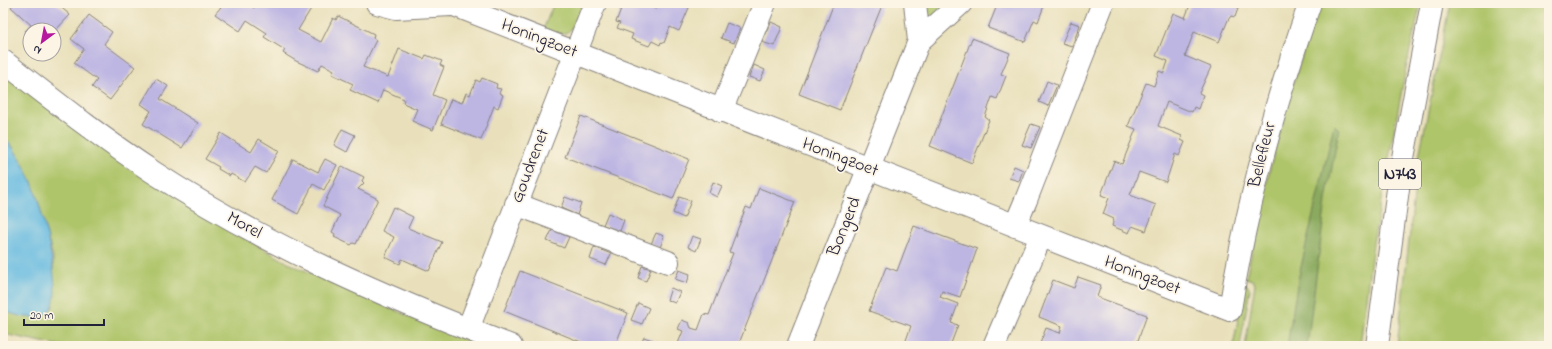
<svg xmlns="http://www.w3.org/2000/svg" width="1552" height="349" font-family="'Indie Flower',sans-serif">
<style>
.green{fill:#afc56a;stroke:#687452}
.forest{fill:#8baa5e;stroke:#56664c}
.water{fill:#63b9e0;stroke:#426e8e}
.building{fill:#bdb6e3}
.lines{fill:none;stroke-linecap:round;stroke-linejoin:round}
.minor-casing{stroke:#86817b;stroke-width:24}
.major-casing{stroke:#86817b;stroke-width:24}
.minor{stroke:#fff;stroke-width:22}
.major{stroke:#fff;stroke-width:22}
.labels{text-anchor:middle;dominant-baseline:central;stroke-width:3.5;stroke-linejoin:round;paint-order:stroke}
.shield{fill:#fcf5e5;stroke:#63616e;stroke-width:1}
.shield-label{font-size:17px;font-weight:bold;fill:#22223b}
.street-label{font-size:18px;fill:#22223b;stroke:#fcf5e5}
</style>
<rect width="100%" height="100%" fill="#fcf5e5"/>
<filter id="ink" filterUnits="userSpaceOnUse"><feTurbulence type="fractalNoise" baseFrequency=".025" numOctaves="2"/><feDisplacementMap in="SourceGraphic" scale="8" xChannelSelector="R" yChannelSelector="G"/><feConvolveMatrix kernelMatrix="1 2 1 2 8 2 1 2 1" color-interpolation-filters="sRGB"/></filter>
<filter id="wash" filterUnits="userSpaceOnUse"><feTurbulence type="fractalNoise" baseFrequency=".012" numOctaves="4" result="noise"/><feDisplacementMap in="SourceGraphic" scale="16" xChannelSelector="R" yChannelSelector="G"/><feGaussianBlur stdDeviation="0.9" result="paint"/><feColorMatrix in="noise" values="0 0 0 0 0 0 0 0 0 0 0 0 0 0 0 0 0 1.4 0 .05"/><feComposite in="paint" operator="in"/></filter>
<g filter="url(#wash)">
<rect width="100%" height="100%" fill="#e9e0bb"/>
<path class="green" d="M 554,3 L 583,3 C 573,29 573,39 542,32 Z
M 922,3 L 952,3 L 933,18 L 925,15 Z
M 1319,3 L 1421,3 L 1406,68 L 1373,243 L 1360,346 L 1245,346 L 1255,284 L 1252,280 L 1246,278 L 1271,164 L 1293,84 Z
M 1450,3 L 1549,3 L 1549,346 L 1397,346 L 1418,161 Z
M 3,73 L 191,207 L 290,264 L 436,328 L 482,346 L 62,346 L 3,334 L 3,263 L 5,275 L 6,307 C 25,313 36,323 53,307 L 53,257 L 32,183 L 13,147 L 3,135 Z
M 1245,283 L 1250,289 L 1240,346 L 1233,346 Z"/>
<path class="forest" d="M 1334,125 L 1339,129 L 1326,200 L 1307,346 L 1287,346 L 1298,280 Z"/>
<path class="water" d="M 3,135 C 15,149 24,165 32,182 C 40,202 63,289 52,307 C 43,323 20,317 7,312 L 6,307 L 5,275 L 3,263 Z"/>
<g id="blocks">
<path class="building" d="M 15,3 L 56,3 L 70,15 L 54,32 L 54,30 L 30,30 L 30,35 L 25,31 L 31,25 L 11,7 Z
M 215,3 L 247,3 L 254,8 L 257,3 L 309,3 L 308,5 L 312,7 L 298,30 L 321,42 L 333,18 L 336,20 L 338,16 L 374,34 L 373,38 L 376,40 L 363,67 L 388,77 L 399,49 L 424,59 L 426,55 L 442,61 L 440,65 L 444,67 L 433,95 L 445,100 L 433,130 L 412,121 L 417,109 L 403,103 L 404,99 L 383,90 L 378,103 L 350,90 L 353,84 L 332,74 L 334,70 L 322,64 L 318,71 L 296,61 L 283,53 L 285,50 L 264,37 L 267,33 L 247,20 L 240,31 L 228,23 L 215,14 L 221,7 Z
M 627,3 L 641,3 L 656,9 L 658,3 L 691,3 L 679,31 L 670,27 L 664,43 L 661,42 L 660,45 L 652,41 L 649,46 L 631,39 L 633,34 L 617,28 L 620,23 L 616,22 L 622,6 L 626,8 Z
M 834,3 L 883,3 L 840,110 L 799,94 Z
M 998,3 L 1045,3 L 1038,22 L 1034,20 L 1025,42 L 988,28 Z
M 1185,3 L 1240,3 L 1235,17 L 1231,16 L 1228,20 L 1219,42 L 1194,32 L 1185,56 L 1211,67 L 1199,93 L 1203,95 L 1198,109 L 1194,107 L 1192,112 L 1167,102 L 1158,126 L 1182,136 L 1181,140 L 1185,142 L 1179,156 L 1175,154 L 1166,182 L 1139,172 L 1130,195 L 1156,205 L 1146,231 L 1132,226 L 1129,233 L 1112,226 L 1114,219 L 1103,214 L 1109,198 L 1101,195 L 1114,161 L 1122,164 L 1136,129 L 1128,126 L 1146,83 L 1154,86 L 1159,71 L 1164,73 L 1168,61 L 1156,56 L 1173,13 L 1185,18 L 1190,5 Z
M 89,15 L 112,32 L 104,44 L 135,67 L 110,100 L 92,87 L 97,80 L 74,63 L 84,49 L 71,39 Z
M 771,22 L 782,27 L 774,46 L 762,42 Z
M 1071,22 L 1080,25 L 1072,46 L 1062,43 Z
M 727,23 L 740,28 L 734,43 L 721,38 Z
M 972,38 L 1010,53 L 1001,74 L 1006,76 L 997,99 L 992,97 L 985,117 L 989,120 L 972,163 L 930,146 Z
M 754,65 L 765,70 L 760,81 L 749,77 Z
M 482,78 L 497,84 L 496,88 L 501,89 L 499,93 L 503,95 L 498,108 L 494,106 L 481,140 L 441,124 L 451,99 L 462,103 L 466,93 L 470,95 L 476,80 L 480,82 Z
M 156,79 L 168,86 L 160,99 L 198,123 L 182,148 L 143,124 L 151,111 L 141,104 Z
M 1047,81 L 1057,85 L 1048,106 L 1039,102 Z
M 581,116 L 689,159 L 673,199 L 565,157 Z
M 1031,124 L 1040,127 L 1031,148 L 1022,145 Z
M 342,129 L 355,135 L 347,152 L 334,145 Z
M 221,133 L 251,152 L 259,139 L 279,151 L 266,173 L 255,167 L 245,182 L 231,174 L 230,176 L 218,169 L 219,167 L 205,159 Z
M 293,159 L 318,172 L 325,159 L 337,165 L 324,190 L 313,184 L 298,214 L 272,200 Z
M 342,166 L 364,177 L 362,181 L 364,183 L 358,189 L 378,199 L 356,244 L 353,243 L 351,245 L 334,237 L 335,234 L 332,232 L 340,215 L 323,206 Z
M 1014,166 L 1023,170 L 1019,181 L 1009,178 Z
M 713,182 L 722,186 L 717,197 L 709,193 Z
M 759,188 L 795,202 L 738,346 L 677,346 L 683,331 L 678,329 L 682,320 L 689,323 L 691,328 L 698,330 L 704,314 L 709,315 L 733,253 L 729,252 L 746,207 L 751,209 Z
M 565,197 L 581,203 L 577,215 L 561,208 Z
M 679,197 L 691,201 L 684,218 L 673,213 Z
M 393,207 L 413,217 L 408,228 L 442,242 L 429,271 L 402,259 L 400,264 L 385,257 L 394,237 L 382,231 Z
M 608,213 L 624,220 L 620,231 L 603,225 Z
M 914,226 L 977,249 L 960,297 L 942,291 L 940,297 L 958,304 L 951,323 L 958,325 L 950,346 L 904,346 L 911,326 L 869,311 L 886,267 L 897,271 Z
M 552,230 L 569,237 L 564,248 L 547,241 Z
M 656,233 L 664,236 L 660,248 L 651,244 Z
M 692,236 L 701,239 L 696,251 L 688,247 Z
M 594,247 L 611,254 L 606,265 L 590,259 Z
M 642,266 L 651,269 L 646,281 L 638,278 Z
M 679,270 L 690,274 L 687,283 L 675,279 Z
M 520,271 L 628,313 L 615,346 L 591,346 L 504,311 Z
M 1078,277 L 1101,285 L 1097,297 L 1147,315 L 1136,346 L 1039,346 L 1046,328 L 1060,333 L 1062,326 L 1039,317 L 1053,280 L 1074,288 Z
M 671,288 L 680,292 L 675,303 L 667,300 Z
M 638,303 L 649,308 L 642,324 L 631,320 Z
M 644,337 L 660,343 L 659,346 L 640,346 Z"/>
</g>
</g>
<g filter="url(#ink)">
<use href="#blocks" fill-opacity="0" stroke="#86817b" stroke-width="1"/>
<g class="lines">
<defs>
<path id="minor" d="M 377,3 L 396,8 L 451,5
M 449,3 L 1230,310 C 1246,205 1275,103 1310,3
M 915,3 L 919,41
M 3,61 C 52,99 101,138 153,172 C 265,245 387,298 511,346
M 721,111 L 765,3
M 516,204 L 668,262
M 1015,226 L 1026,200 L 1103,3
M 468,329 L 595,3
M 798,346 L 919,41 L 961,3
M 994,346 L 1041,236"/>
<path id="major" d="M 1377,346 L 1400,174 L 1432,3"/>
</defs>
<use href="#minor" class="minor-casing"/>
<use href="#major" class="major-casing"/>
<use href="#minor" class="minor"/>
<use href="#major" class="major"/>
</g>
</g>
<g class="labels">
<rect class="shield" x="1379" y="159" width="42" height="30" rx="3"/>
<g class="shield-label">
<text x="1400" y="174">N743</text>
</g>
<g class="street-label">
<text transform="translate(539 39) rotate(21)">Honingzoet</text>
<text transform="translate(1263 155) rotate(-76)">Bellefleur</text>
<text transform="translate(840 158) rotate(21)">Honingzoet</text>
<text transform="translate(531 166) rotate(-69)">Goudrenet</text>
<text transform="translate(244 226) rotate(29)">Morel</text>
<text transform="translate(845 227) rotate(-68)">Bongerd</text>
<text transform="translate(1142 276) rotate(21)">Honingzoet</text>
</g>
</g>
<rect width="1552" height="349" fill="none" stroke="#fcf5e5" stroke-width="16"/>
<g transform="translate(42 42) rotate(212)"><circle r="19" fill="#fcf5e5" stroke="#a5a1a1"/>
<path d="M0-3L7 15L0 10L-7 15Z" fill="#b5179e"/>
<text y="-6" font-size="11" font-weight="bold" text-anchor="middle" fill="#22223b">N</text>
</g>
<path d="M24 319v6h80v-6" fill="none" stroke="#22223b" stroke-width="2"/>
<text x="30" y="319" font-size="12" fill="#22223b" stroke="#fcf5e5" stroke-width="3" paint-order="stroke">20 m</text>
</svg>
